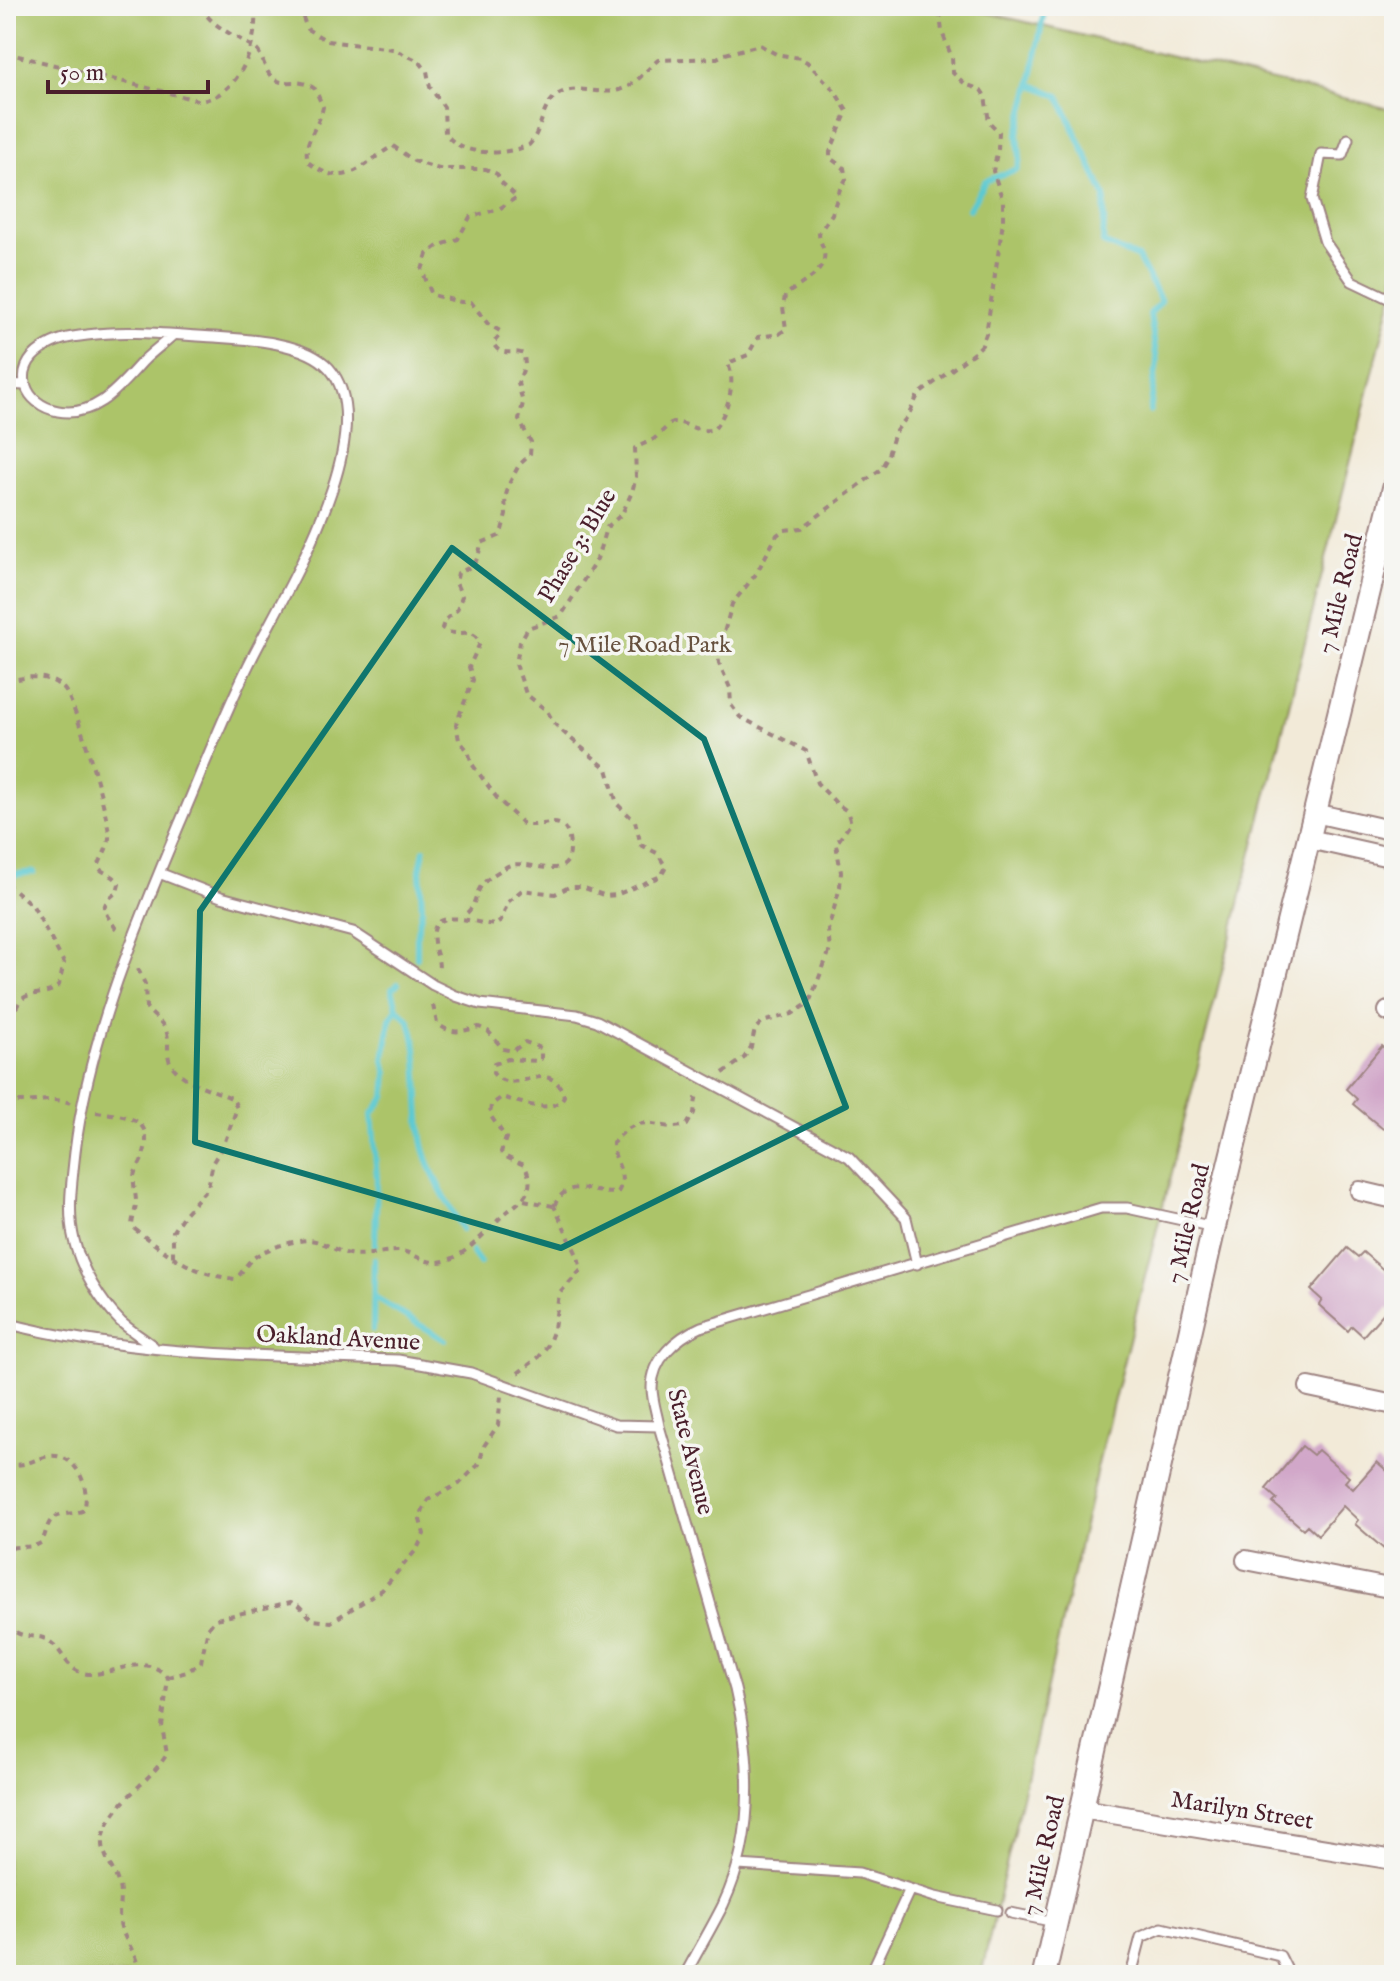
<svg xmlns="http://www.w3.org/2000/svg" width="1400" height="1981" font-family="'IM FELL English',serif">
<style>
.green{fill:#acc469;stroke:#7b724a;stroke-width:2}
.lines{fill:none;stroke-linecap:round;stroke-linejoin:round}
.stream{stroke:#5cc9d1;stroke-width:6}
.building{fill:#d1a7c9}
.service-casing{stroke:#9e8482;stroke-width:13}
.minor-casing{stroke:#9e8482;stroke-width:22}
.tertiary-casing{stroke:#9e8482;stroke-width:26}
.path{stroke:#9e8482;stroke-width:4;stroke-dasharray:6 6;stroke-linecap:butt}
.service{stroke:#fff;stroke-width:9}
.minor{stroke:#fff;stroke-width:18}
.tertiary{stroke:#fff;stroke-width:22}
.marked{fill:none;stroke:#0f766e;stroke-width:6;stroke-linejoin:round}
.labels{text-anchor:middle;dominant-baseline:central;stroke-width:7;stroke-linejoin:round;paint-order:stroke}
.street-label{font-size:24px;fill:#4a1f2b;stroke:#f6f6f2}
.park-label{font-size:24px;fill:#67513e;stroke:#f6f6f2}
</style>
<rect width="100%" height="100%" fill="#f6f6f2"/>
<filter id="ink" filterUnits="userSpaceOnUse"><feTurbulence type="fractalNoise" baseFrequency=".0125" numOctaves="2"/><feDisplacementMap in="SourceGraphic" scale="16" xChannelSelector="R" yChannelSelector="G"/><feConvolveMatrix kernelMatrix="1 2 1 2 8 2 1 2 1" color-interpolation-filters="sRGB"/></filter>
<filter id="wash" filterUnits="userSpaceOnUse"><feTurbulence type="fractalNoise" baseFrequency=".006" numOctaves="4" result="noise"/><feDisplacementMap in="SourceGraphic" scale="32" xChannelSelector="R" yChannelSelector="G"/><feGaussianBlur stdDeviation="1.8" result="paint"/><feColorMatrix in="noise" values="0 0 0 0 0 0 0 0 0 0 0 0 0 0 0 0 0 1.4 0 .05"/><feComposite in="paint" operator="in"/></filter>
<g filter="url(#wash)">
<rect width="100%" height="100%" fill="#f2ead8"/>
<path class="green" d="M 6,6 L 959,6 L 1394,110 L 1394,289 L 1103,1443 L 981,1975 L 6,1975 Z"/>
<g class="lines">
<path class="stream" d="M 1045,6 L 1031,84 L 1059,96 L 1105,196 L 1103,243 L 1138,258 L 1161,301 L 1150,314 L 1157,362 L 1150,411
M 969,209 L 985,181 L 1017,169 L 1020,159 L 1018,133 L 1031,84
M 12,875 L 34,872
M 417,958 L 417,932 L 422,909 L 420,870 L 424,850
M 397,1008 C 401,1012 407,1016 409,1021 C 422,1047 416,1111 423,1144 C 430,1175 448,1202 462,1229
M 375,1244 L 377,1178 L 372,1114 L 385,1097 L 387,1073 L 384,1060 L 390,1019 L 397,1008 L 392,989 L 398,984
M 472,1252 L 480,1263
M 375,1298 L 445,1340
M 373,1330 L 374,1259"/>
</g>
<g id="blocks">
<path class="building" d="M 1382,1046 L 1394,1057 L 1394,1132 L 1387,1125 L 1383,1129 L 1353,1104 L 1357,1099 L 1346,1089 Z
M 1347,1248 L 1358,1257 L 1363,1252 L 1394,1279 L 1390,1283 L 1394,1287 L 1394,1313 L 1388,1308 L 1363,1336 L 1352,1326 L 1348,1331 L 1319,1305 L 1322,1300 L 1311,1290 Z
M 1302,1446 L 1313,1455 L 1318,1450 L 1349,1477 L 1345,1482 L 1353,1489 L 1377,1462 L 1394,1477 L 1394,1550 L 1389,1545 L 1385,1550 L 1355,1524 L 1358,1520 L 1343,1506 L 1318,1535 L 1307,1525 L 1303,1529 L 1273,1503 L 1277,1499 L 1266,1489 Z"/>
</g>
</g>
<g filter="url(#ink)">
<use href="#blocks" fill-opacity="0" stroke="#9e8482" stroke-width="2"/>
<g class="lines">
<defs>
<path id="service" d="M 1348,139 L 1342,155 L 1321,154 L 1312,199 L 1325,242 L 1352,281 L 1394,301
M 6,384 L 24,385
M 159,873 L 221,897 L 353,932 L 433,985 L 456,996 L 480,1004 L 577,1015 L 597,1021 L 849,1157 L 906,1218 L 917,1264
M 6,1323 C 130,1356 270,1356 398,1360 L 471,1373 L 616,1425 L 659,1426
M 153,1346 C 143,1338 131,1331 121,1322 C 100,1301 81,1269 74,1240 C 67,1211 72,1181 75,1152 C 89,1037 135,931 179,825 C 203,769 225,711 253,656 C 284,594 385,431 329,368 C 306,342 247,339 215,337 C 173,335 129,329 87,335 C 70,337 56,339 42,349 C 11,369 24,405 58,411 C 96,418 120,386 143,361 C 152,352 163,344 173,335
M 738,1865 L 859,1873 L 935,1897 L 997,1910
M 1011,1913 L 1055,1922
M 685,1975 C 697,1952 711,1929 723,1905 C 755,1837 752,1760 735,1689 L 659,1426 C 657,1414 652,1400 652,1388 C 652,1359 676,1338 701,1327 L 1101,1208 L 1127,1208 L 1214,1227
M 870,1975 L 910,1889
M 1131,1975 L 1141,1937 L 1162,1928 L 1280,1956 L 1286,1968 L 1284,1975"/>
<path id="minor" d="M 1315,813 L 1394,831
M 1309,839 L 1394,858
M 1388,1011 L 1394,1013
M 1360,1191 L 1394,1199
M 1309,1387 L 1394,1405
M 1246,1560 L 1394,1589
M 1082,1809 L 1394,1860"/>
<path id="tertiary" d="M 1044,1975 L 1214,1227 L 1394,488"/>
</defs>
<use href="#service" class="service-casing"/>
<use href="#minor" class="minor-casing"/>
<use href="#tertiary" class="tertiary-casing"/>
<path class="path" d="M 201,6 C 210,27 237,36 254,48 C 264,54 263,71 274,79 C 285,87 297,76 315,89 L 323,107 C 319,128 302,140 308,162 C 346,192 361,164 393,146 L 414,161 L 439,169 L 486,169 L 497,174 L 502,183 L 517,197 L 499,209 L 470,217 L 458,239 L 438,246 L 427,254 L 422,270 L 432,295 L 461,302 L 471,302 L 488,324 L 500,331 L 499,336 L 493,343 C 500,358 513,349 524,354 L 525,365 L 518,383 L 523,403 L 519,420 L 531,442 L 530,455 L 519,465 L 510,482 L 505,498 L 506,515 L 502,530 L 499,536 L 481,543 C 478,562 475,566 458,573 L 456,583 L 462,596 L 457,610 L 445,620 L 442,628 C 457,640 472,624 480,643 L 469,667 L 473,680 L 456,724 L 459,740 L 468,751 L 472,764 L 497,798 L 523,824 C 542,830 567,808 570,846 C 572,888 524,855 506,867 C 498,872 487,878 481,886 C 474,897 475,910 462,916
M 299,6 L 307,29 L 327,41 L 393,49 L 419,61 L 427,71 L 430,87 L 444,107 L 445,133 C 462,157 504,156 529,145 C 542,131 541,107 556,96 C 573,82 599,96 619,90 C 636,85 645,71 658,60 L 717,58 L 725,54 L 760,45 L 776,54 L 800,58 L 807,62 L 834,90 L 847,111 L 830,152 L 830,158 L 844,168 L 846,179 L 840,189 L 832,214 L 819,233 C 819,241 823,245 824,252 C 828,274 797,284 785,296 L 783,307 L 786,329 L 779,334 L 758,337 L 748,355 L 728,363 C 729,367 731,372 731,376 C 733,392 725,417 714,429 C 697,434 688,422 672,422 L 654,439 L 635,448 L 636,477 L 632,492 L 622,514 L 606,528 L 597,559 L 561,616 L 528,628 L 520,642 L 516,664 L 526,694 L 547,711 L 554,723 L 562,731 L 607,769 L 617,804 L 635,821 L 641,845 L 657,853 L 666,867 L 661,876 L 616,895 L 606,896 L 582,887 L 569,887 L 555,894 L 522,890 L 508,902 L 501,921 L 495,925 C 476,924 428,903 434,942 C 435,953 441,961 438,973
M 6,53 L 201,101 C 242,93 258,43 255,6
M 6,682 C 27,676 47,673 64,689 C 75,700 111,822 109,838 C 108,848 101,858 98,867 C 104,875 114,873 119,884 L 117,892 C 94,908 108,914 119,934
M 6,883 L 33,906 L 64,963 L 59,985 C 48,998 27,989 19,1003 C 13,1012 11,1024 6,1033
M 138,969 L 145,984 L 146,1007 C 152,1016 162,1021 166,1030 C 171,1043 164,1056 173,1067 C 188,1085 214,1089 233,1099 L 237,1108 L 224,1144 L 213,1162 L 208,1188 L 185,1213 L 173,1231 L 173,1257
M 723,1073 L 744,1058 L 751,1047 L 755,1029 L 762,1022 L 792,1014 L 809,1003 L 830,950 L 828,930 L 840,887 L 841,872 L 836,844 L 851,823 L 847,811 L 837,804 L 817,783 L 806,751 L 740,717 L 731,705 L 730,688 L 719,663 L 718,654 L 732,604 L 756,574 L 777,535 L 784,530 L 802,528 L 881,469 L 887,458 L 895,432 L 908,416 L 918,395 L 975,352 L 982,345 L 986,334 L 1003,222 L 1003,201 L 993,171 L 998,149 L 999,132 L 989,122 L 985,96 L 981,90 L 965,84 L 953,73 L 952,58 L 942,32 L 939,6
M 6,1100 C 30,1106 49,1095 70,1103
M 96,1112 C 127,1116 157,1117 142,1159 C 140,1165 135,1170 134,1176 C 133,1185 136,1194 136,1202 C 136,1211 132,1218 132,1227 C 166,1253 191,1274 235,1279 C 242,1274 244,1267 250,1261 C 262,1249 291,1241 308,1240 C 323,1240 334,1251 349,1254 C 363,1257 383,1251 398,1251 C 411,1251 420,1261 433,1262 C 463,1264 487,1228 508,1211 C 525,1198 537,1188 524,1165 L 506,1157 L 501,1152 L 506,1138 L 490,1115 L 491,1105 L 502,1097 C 519,1102 554,1116 564,1096 C 551,1054 513,1099 493,1073 L 494,1064 L 508,1059 L 537,1061 L 541,1059 L 541,1048 L 525,1042 L 513,1051 L 503,1049 L 488,1031 L 479,1027 C 462,1031 452,1036 437,1023 L 432,1001
M 524,1200 L 553,1206
M 554,1206 C 570,1173 594,1197 618,1192 C 629,1174 613,1162 613,1143 C 644,1106 656,1134 687,1125 L 694,1113 L 697,1092
M 518,1373 L 539,1357 L 548,1345 L 554,1329 L 559,1294 L 581,1270 L 578,1257 L 554,1206
M 6,1462 C 23,1470 34,1458 50,1456 C 77,1453 91,1489 84,1510 C 75,1515 60,1512 52,1519 C 46,1525 46,1536 41,1543 C 28,1550 18,1544 6,1550
M 6,1626 C 13,1631 21,1636 29,1636 C 36,1637 41,1636 47,1640 C 63,1648 64,1668 83,1673 C 109,1680 141,1649 168,1677 L 162,1727 L 167,1754 C 151,1780 122,1796 108,1824 C 92,1855 119,1866 120,1894 C 120,1907 117,1917 122,1930 C 128,1946 139,1956 138,1975
M 168,1677 L 187,1672 L 201,1662 L 208,1628 L 216,1619 L 291,1602 L 298,1605 L 313,1620 L 331,1622 L 382,1590 L 417,1549 L 424,1534 L 420,1520 L 423,1509 L 428,1500 L 459,1484 L 479,1464 L 484,1446 L 498,1425 L 501,1396"/>
<use href="#service" class="service"/>
<use href="#minor" class="minor"/>
<use href="#tertiary" class="tertiary"/>
</g>
</g>
<path class="marked" d="M 452,548 L 704,739 L 846,1107 L 561,1248 L 195,1142 L 200,911 Z"/>
<g class="labels">
<g class="street-label">
<text transform="translate(578 546) rotate(-59)">Phase 3: Blue</text>
<text transform="translate(1341 594) rotate(-76)">7 Mile Road</text>
<text transform="translate(1189 1224) rotate(-77)">7 Mile Road</text>
<text transform="translate(338 1339) rotate(3)">Oakland Avenue</text>
<text transform="translate(690 1452) rotate(76)">State Avenue</text>
<text transform="translate(1242 1811) rotate(9)">Marilyn Street</text>
<text transform="translate(1044 1856) rotate(-77)">7 Mile Road</text>
</g>
<g class="park-label">
<text x="645" y="645">7 Mile Road Park</text>
</g>
</g>
<rect width="1400" height="1981" fill="none" stroke="#f6f6f2" stroke-width="32"/>
<path d="M48 80v12h160v-12" fill="none" stroke="#4a1f2b" stroke-width="4"/>
<text x="60" y="80" font-size="24" fill="#4a1f2b" stroke="#f6f6f2" stroke-width="6" paint-order="stroke">50 m</text>
</svg>
